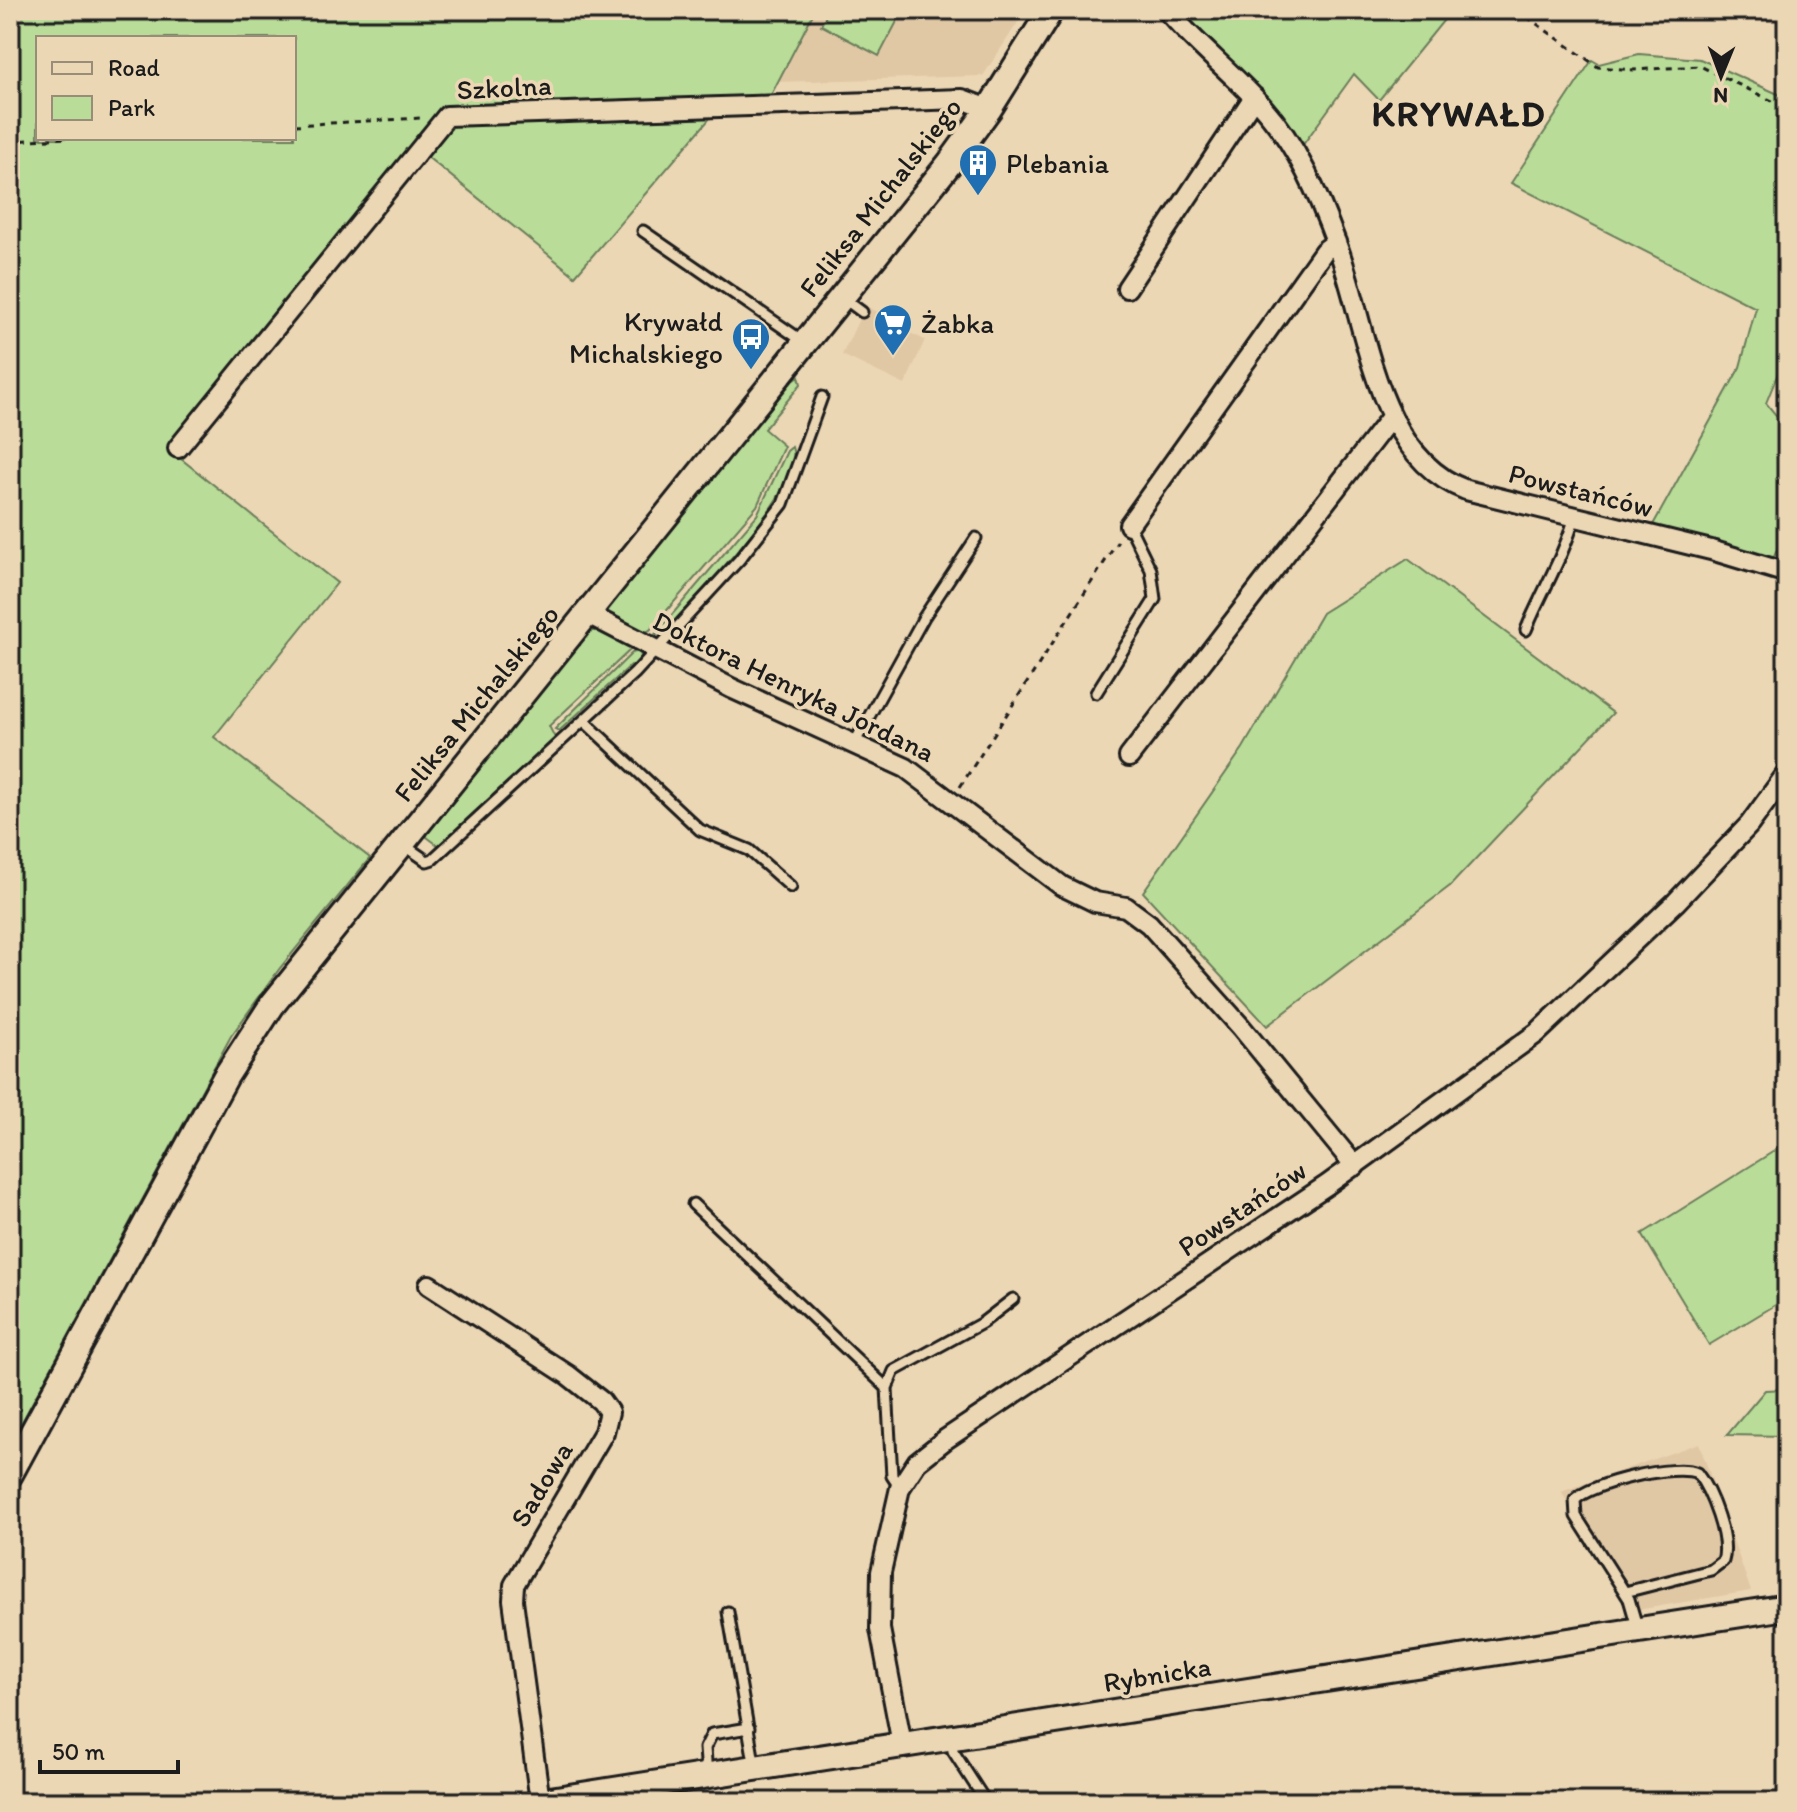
<svg xmlns="http://www.w3.org/2000/svg" width="1797" height="1812" font-family="Itim,sans-serif">
<style>
.built{fill:#e1c8a5}
.green{fill:#b9dd98;stroke:#6a7c5a;stroke-width:2;fill-rule:evenodd}
.lines{fill:none;stroke-linecap:round;stroke-linejoin:round}
.lane-casing{stroke:#1c1c1c;stroke-width:15}
.street-casing{stroke:#1c1c1c;stroke-width:24}
.secondary-casing{stroke:#1c1c1c;stroke-width:30}
.path{stroke:#1c1c1c;stroke-width:3;stroke-dasharray:6 6;stroke-linecap:butt}
.lane{stroke:#ecd7b5;stroke-width:9}
.street{stroke:#ecd7b5;stroke-width:18}
.secondary{stroke:#ecd7b5;stroke-width:24}
.labels{text-anchor:middle;dominant-baseline:central;stroke-width:7;stroke-linejoin:round;paint-order:stroke}
.street-label{font-size:28px;fill:#1c1c1c;stroke:#ecd7b5}
.poi-label{font-size:28px;fill:#1c1c1c;stroke:#ecd7b5;text-anchor:start}
.district-label{font-size:36px;font-weight:bold;letter-spacing:2px;fill:#1c1c1c;stroke:#ecd7b5}
</style>
<rect width="100%" height="100%" fill="#ecd7b5"/>
<filter id="ink" filterUnits="userSpaceOnUse"><feTurbulence type="fractalNoise" baseFrequency=".0125" numOctaves="2"/><feDisplacementMap in="SourceGraphic" scale="16" xChannelSelector="R" yChannelSelector="G"/><feConvolveMatrix kernelMatrix="1 2 1 2 8 2 1 2 1" color-interpolation-filters="sRGB"/></filter>
<g filter="url(#ink)">
<path class="built" d="M 815,10 L 1026,10 L 983,76 L 776,82 Z
M 865,306 L 896,320 L 894,325 L 925,340 L 905,385 L 842,355 Z
M 1699,1443 L 1751,1591 L 1637,1610 L 1561,1492 Z"/>
<path class="green" d="M 10,10 L 815,10 L 771,95 L 711,117 L 575,276 L 426,156 L 180,458 L 337,583 L 214,737 L 370,858 L 280,968 L 231,1036 L 10,1444 ZM 38,38 L 294,38 L 294,138 L 38,138 Z
M 829,10 L 903,10 L 879,56 L 821,25 Z
M 1181,10 L 1452,10 L 1379,100 L 1354,74 L 1302,146 L 1267,95 L 1211,44 Z
M 1639,54 L 1700,59 L 1787,98 L 1787,351 L 1766,403 L 1779,419 L 1787,422 L 1787,528 L 1773,559 L 1653,525 L 1740,367 L 1756,308 L 1511,183 L 1592,60 L 1599,64 Z
M 799,376 L 801,384 L 764,429 L 784,446 L 757,506 L 650,630 L 644,633 L 610,617 L 606,606 L 778,391 Z
M 792,447 C 807,486 703,588 677,618 L 679,621 L 652,638 L 757,515 L 787,451 Z
M 1408,559 L 1613,713 L 1450,886 L 1267,1026 L 1143,892 L 1243,748 L 1322,613 Z
M 601,630 L 632,646 L 629,651 L 549,726 L 555,738 L 439,846 L 427,837 L 427,827 L 584,632 Z
M 640,651 L 641,657 L 634,667 L 631,665 L 559,731 L 555,729 L 632,653 Z
M 1787,1143 L 1787,1298 L 1709,1345 L 1642,1234 Z
M 1787,1389 L 1787,1436 L 1727,1435 L 1765,1390 Z"/>
<g class="lines">
<defs>
<path id="lane" d="M 643,231 L 804,342
M 843,298 L 862,312
M 1526,630 C 1542,591 1564,556 1575,516
M 1096,693 L 1155,599 L 1151,570 L 1129,525
M 584,721 L 700,830 L 749,850 L 791,887
M 855,742 L 924,617 L 976,538
M 404,845 L 427,861 L 433,859 L 635,673 L 739,560 L 783,504 L 822,397
M 693,1204 L 887,1388
M 900,1488 L 892,1476 L 887,1388 L 894,1371 L 982,1323 L 1013,1299
M 1625,1592 L 1711,1570 L 1723,1561 C 1730,1539 1711,1491 1697,1473 C 1676,1463 1590,1483 1575,1500 L 1576,1516 L 1629,1599 L 1638,1630
M 728,1612 L 755,1768
M 951,1740 L 953,1751 L 986,1802
M 707,1776 L 705,1748 L 712,1734 L 749,1728"/>
<path id="street" d="M 1167,10 C 1196,45 1232,72 1262,106 C 1297,145 1319,196 1337,245 C 1367,324 1375,456 1466,490 L 1711,550 L 1787,573
M 1127,288 L 1254,97
M 178,448 L 447,116 L 962,99 L 989,109
M 1129,525 L 1324,251 L 1336,242
M 586,613 L 731,688 L 906,768 L 1062,886 L 1095,902 L 1126,907 L 1149,924 L 1241,1027 L 1355,1166
M 1129,757 L 1391,417
M 429,1285 L 568,1375 L 601,1401 L 609,1412 L 604,1432 L 514,1585 L 513,1600 L 540,1802
M 902,1744 L 880,1629 L 881,1572 L 900,1488 L 917,1462 L 946,1439 L 1327,1185 L 1537,1033 L 1676,902 L 1749,825 L 1787,773"/>
<path id="secondary" d="M 10,1474 L 226,1076 L 272,1005 L 949,164 L 989,109 L 1051,10
M 537,1802 L 1787,1607"/>
</defs>
<use href="#lane" class="lane-casing"/>
<use href="#street" class="street-casing"/>
<use href="#secondary" class="secondary-casing"/>
<path class="path" d="M 1517,10 L 1598,67 L 1634,70 L 1700,66 L 1787,108
M 294,125 L 422,118
M 10,141 L 69,138
M 960,787 L 1118,541"/>
<use href="#lane" class="lane"/>
<use href="#street" class="street"/>
<use href="#secondary" class="secondary"/>
</g>
</g>
<defs>
<symbol id="building-pin" viewBox="-11 -11 22 30"><path d="M0 17L-7.5 6A9.5 9.5 0 1 1 7.5 6Z" fill="#1f6fb2" stroke="#ecd7b5"/><path d="M-4-6H4V6H1V3H-1V6H-4ZM-2.5-4.3h1.7v1.8h-1.7ZM.8-4.3h1.7v1.8H.8ZM-2.5-1h1.7V.8h-1.7ZM.8-1h1.7V.8H.8Z" fill="#fff"/></symbol>
<symbol id="supermarket-pin" viewBox="-11 -11 22 30"><path d="M0 17L-7.5 6A9.5 9.5 0 1 1 7.5 6Z" fill="#1f6fb2" stroke="#ecd7b5"/><path d="M-6-5.5h2.5l.6 2H6L4.5 2H-2.5L-4.4-4H-6ZM-1.5 3.2a1.3 1.3 0 1 0 .1 0ZM3 3.2a1.3 1.3 0 1 0 .1 0Z" fill="#fff"/></symbol>
<symbol id="bus-pin" viewBox="-11 -11 22 30"><path d="M0 17L-7.5 6A9.5 9.5 0 1 1 7.5 6Z" fill="#1f6fb2" stroke="#ecd7b5"/><path d="M-5-6H5V4H4V6H2V4H-2V6H-4V4H-5ZM-3.5-4V0h7V-4ZM-3.5 1.2v1.5H-2V1.2ZM2 1.2v1.5H3.5V1.2Z" fill="#fff"/></symbol>
</defs>
<g fill-rule="evenodd">
<use href="#building-pin" x="956" y="141" width="44" height="60"/>
<use href="#supermarket-pin" x="871" y="301" width="44" height="60"/>
<use href="#bus-pin" x="729" y="315" width="44" height="60"/>
</g>
<g class="labels">
<g class="street-label">
<text transform="translate(504 87) rotate(-3)">Szkolna</text>
<text transform="translate(880 197) rotate(-52)">Feliksa Michalskiego</text>
<text transform="translate(1581 490) rotate(14)">Powstańców</text>
<text transform="translate(794 686) rotate(26)">Doktora Henryka Jordana</text>
<text transform="translate(476 703) rotate(-51)">Feliksa Michalskiego</text>
<text transform="translate(1242 1208) rotate(-34)">Powstańców</text>
<text transform="translate(541 1484) rotate(-59)">Sadowa</text>
<text transform="translate(1157 1674) rotate(-9)">Rybnicka</text>
</g>
<g class="poi-label">
<text x="1006" y="163">Plebania</text>
<text x="723" y="321" text-anchor="end">Krywałd<tspan x="723" dy="32">Michalskiego</tspan></text>
<text x="921" y="323">Żabka</text>
</g>
<g class="district-label">
<text x="1459" y="113">KRYWAŁD</text>
</g>
</g>
<rect width="1797" height="1812" fill="none" stroke="#ecd7b5" stroke-width="40"/>
<rect x="20" y="20" width="1757" height="1772" fill="none" stroke="#1c1c1c" stroke-width="3" filter="url(#ink)"/>
<rect x="36" y="36" width="260" height="104" fill="#ecd7b5" stroke="#998c78" stroke-width="2"/>
<rect x="52" y="62" width="40" height="12" fill="#ecd7b5" stroke="#998c78" stroke-width="2"/>
<text x="108" y="76" font-size="24" fill="#1c1c1c">Road</text>
<rect x="52" y="96" width="40" height="24" fill="#b9dd98" stroke="#998c78" stroke-width="2"/>
<text x="108" y="116" font-size="24" fill="#1c1c1c">Park</text>
<g transform="translate(1721 76) rotate(181)" stroke="#ecd7b5" stroke-width="6" paint-order="stroke">
<path d="M0-6L14 30L0 20L-14 30Z" fill="#1c1c1c"/>
<text y="-12" font-size="22" font-weight="bold" text-anchor="middle" fill="#1c1c1c">N</text>
</g>
<path d="M40 1760v12h138v-12" fill="none" stroke="#1c1c1c" stroke-width="4"/>
<text x="52" y="1760" font-size="24" fill="#1c1c1c" stroke="#ecd7b5" stroke-width="6" paint-order="stroke">50 m</text>
</svg>
